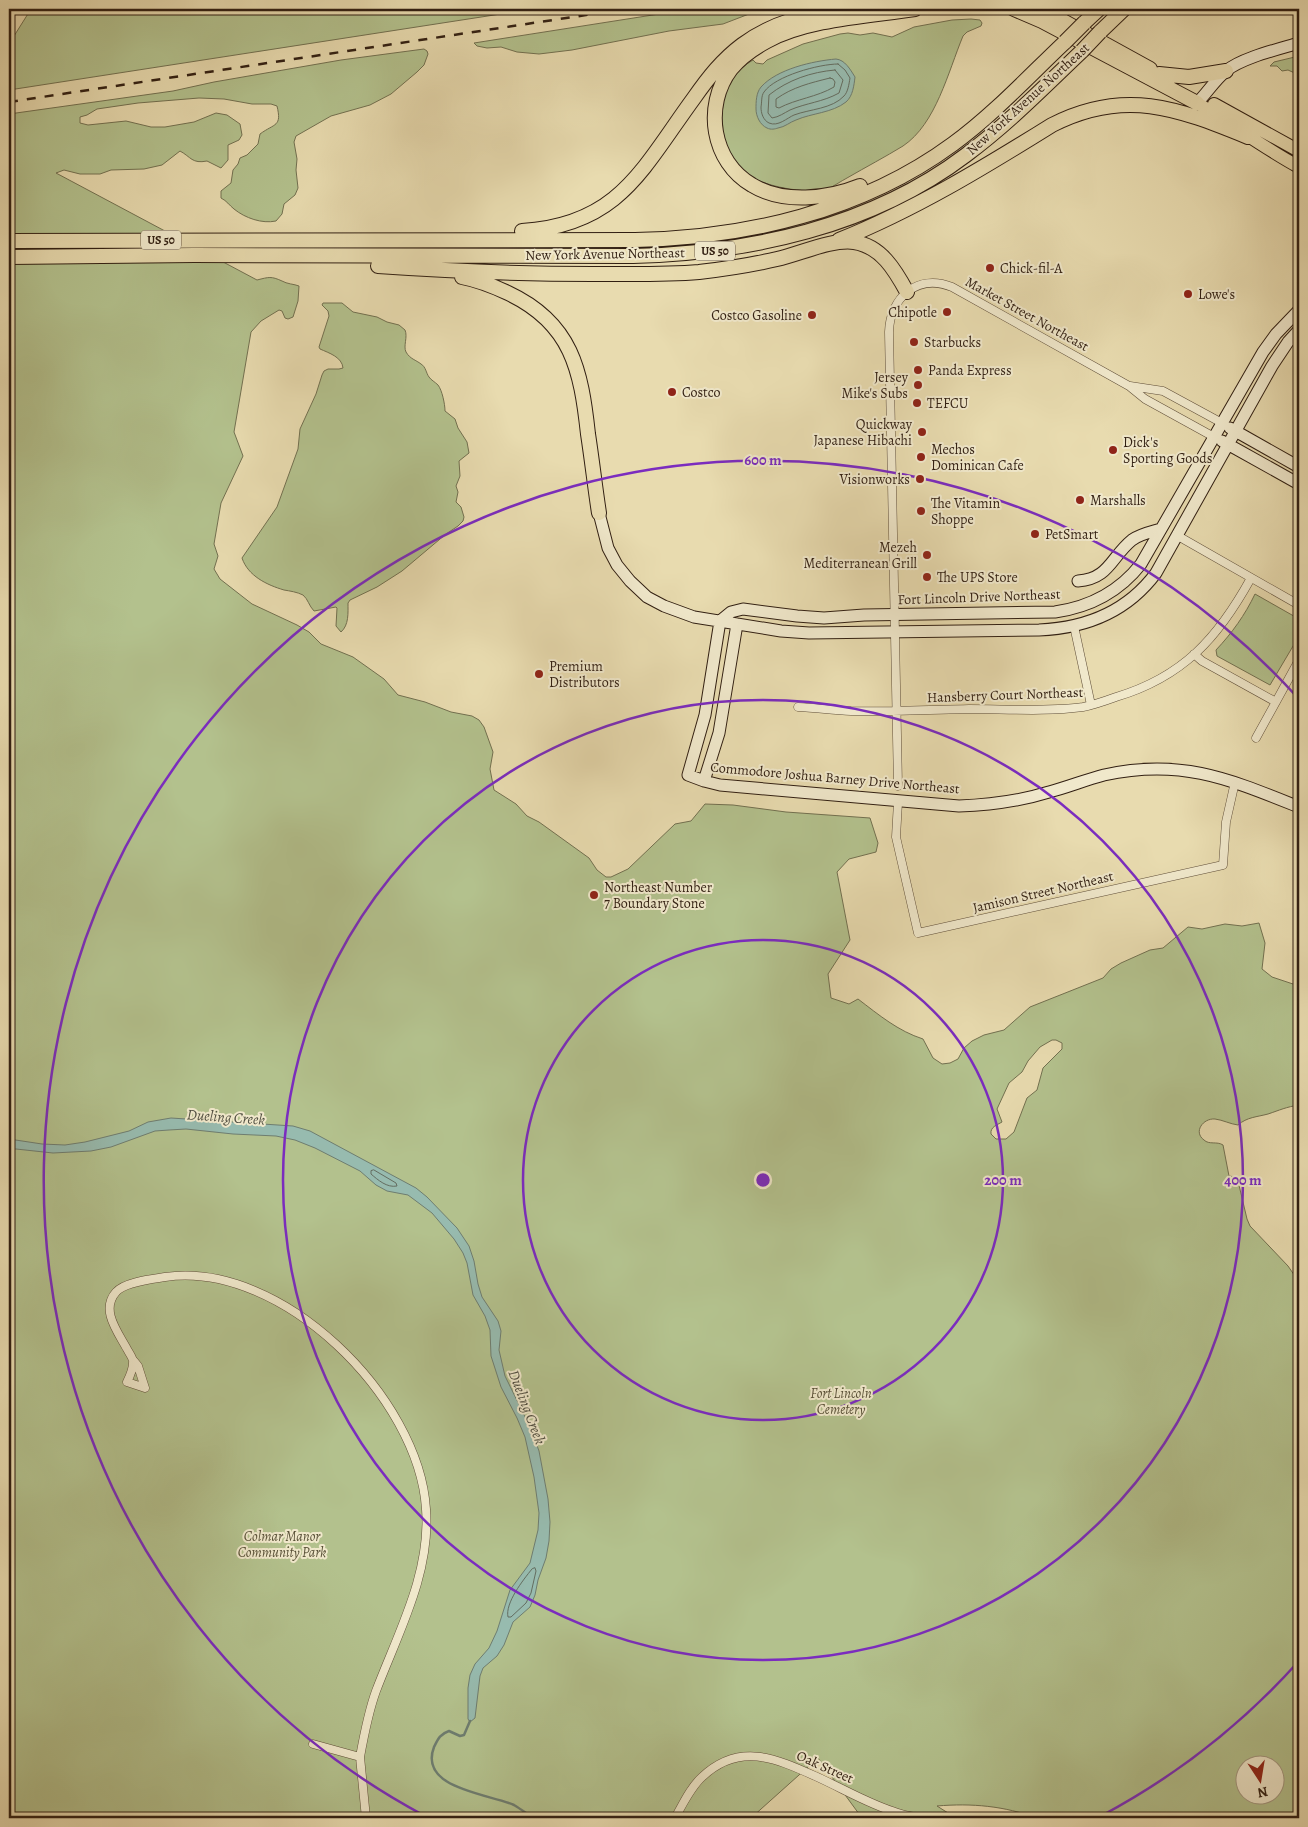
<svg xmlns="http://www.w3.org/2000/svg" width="1308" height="1827" font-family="Alegreya,serif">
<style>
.green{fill:#b3c18d;stroke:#727050;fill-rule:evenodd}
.water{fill:#97bbaf;stroke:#6e7d70}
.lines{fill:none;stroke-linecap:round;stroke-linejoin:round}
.shore{stroke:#646d60;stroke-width:1}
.stream{stroke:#6e7d70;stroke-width:2.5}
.street-casing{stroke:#5f4e39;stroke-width:9}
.secondary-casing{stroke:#311f12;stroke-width:13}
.primary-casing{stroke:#311f12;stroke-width:14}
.highway-casing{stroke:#311f12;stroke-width:16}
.street{stroke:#f0e8cb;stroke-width:8}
.secondary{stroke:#f0e8cb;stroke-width:11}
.primary{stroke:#e8dbaf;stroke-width:12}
.highway{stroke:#e8dbaf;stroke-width:14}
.rail{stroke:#311f12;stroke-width:2.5;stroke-dasharray:9 9;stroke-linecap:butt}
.highway-bridge-casing{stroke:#311f12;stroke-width:16;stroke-linecap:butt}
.highway-bridge{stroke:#e8dbaf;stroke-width:14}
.ring{fill:none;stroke:#7b2cbf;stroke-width:2.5}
.poi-dot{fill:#8f2418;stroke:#f0e8cb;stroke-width:2}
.labels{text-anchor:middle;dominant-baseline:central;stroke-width:4;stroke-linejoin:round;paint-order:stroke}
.shield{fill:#f0e8cb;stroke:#6a5b4a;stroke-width:1}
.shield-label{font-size:12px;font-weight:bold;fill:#311f12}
.street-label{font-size:14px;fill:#311f12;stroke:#f0e8cb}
.poi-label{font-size:14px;fill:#311f12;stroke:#f0e8cb;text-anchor:start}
.park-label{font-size:14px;font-style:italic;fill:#585037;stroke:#f0e8cb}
.water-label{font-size:15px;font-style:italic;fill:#504e41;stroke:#f0e8cb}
.centre{fill:#7b2cbf;stroke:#f0e8cb;stroke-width:2.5}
.ring-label{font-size:15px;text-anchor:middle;font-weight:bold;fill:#7b2cbf;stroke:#f0e8cb;stroke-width:4;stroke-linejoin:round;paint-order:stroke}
</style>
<rect width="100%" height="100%" fill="#e8dbaf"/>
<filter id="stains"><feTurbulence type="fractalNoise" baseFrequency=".004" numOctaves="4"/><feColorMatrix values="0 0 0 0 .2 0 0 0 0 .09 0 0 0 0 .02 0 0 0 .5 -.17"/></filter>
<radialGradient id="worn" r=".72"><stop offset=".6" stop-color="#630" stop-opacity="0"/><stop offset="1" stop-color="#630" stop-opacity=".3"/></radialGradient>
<path class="green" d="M 31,9 L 533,9 L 9,90 L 9,44 Z
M 691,9 L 762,9 L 723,24 L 669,31 L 572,50 L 539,54 L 517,52 L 501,47 L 487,48 L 477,46 L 474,43 Z
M 971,19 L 980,20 L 982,23 L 981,26 L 967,32 L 963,36 C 948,72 936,124 903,146 C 885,157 866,167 847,178 C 841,181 833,187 827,189 C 805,194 765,187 746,174 C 739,169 734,160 730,153 C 714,121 720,79 753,60 L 756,63 L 763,64 L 767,60 L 803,44 L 840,34 L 848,33 L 860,35 L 873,33 L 892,37 L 914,27 L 952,20 Z
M 424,49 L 427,51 L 428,54 L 424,65 L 417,72 L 391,94 L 370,105 L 331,116 L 296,136 L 294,142 L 297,159 L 296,170 L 298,188 L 295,195 L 284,204 L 282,214 L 276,221 C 262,224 245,218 234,209 C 229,205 227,201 221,198 L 221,191 L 231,183 L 233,170 L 238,164 L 240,158 L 247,155 L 258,144 L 260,134 C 275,123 282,127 277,106 L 271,104 L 252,104 L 224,99 L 199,98 L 138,103 L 97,109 L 87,115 L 80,117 L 80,123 L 88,125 L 126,121 L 151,127 L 165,127 L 194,122 L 216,113 L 227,115 L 240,124 L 242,135 L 239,140 L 228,145 L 228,160 L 221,168 L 207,161 C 192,164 191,157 180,151 L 162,165 L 144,169 L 111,170 L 100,174 L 80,174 L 64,170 L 56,173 L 257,280 C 269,277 271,276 282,281 C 287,284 294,284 299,286 L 298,301 L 293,317 L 288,319 L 285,318 L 282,311 L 279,310 L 261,321 L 251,332 L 234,432 L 243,456 L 221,503 L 214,544 L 218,556 L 214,569 L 220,579 L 252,604 L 297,625 L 309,632 L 321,644 L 353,657 L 384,679 L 398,695 L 425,702 L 451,712 L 472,716 L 479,720 L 484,727 L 493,752 L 490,769 L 494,790 L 516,804 L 527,816 L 539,822 L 589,858 L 597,870 L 606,877 L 611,877 L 628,869 L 675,824 L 691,821 L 705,804 L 733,805 L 786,812 L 870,818 L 878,843 L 876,852 L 849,859 L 837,872 L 850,940 L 828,974 L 831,998 L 849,1004 L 858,999 C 879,1015 898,1031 923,1039 L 933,1058 L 942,1064 L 950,1063 L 958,1059 L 964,1048 L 972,1041 L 984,1035 L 1004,1030 L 1030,1007 L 1103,978 L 1111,969 L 1121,963 L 1150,950 L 1163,948 L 1188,927 L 1202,929 L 1225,924 L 1242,926 L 1259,923 L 1265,943 L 1262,969 L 1272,977 L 1299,986 L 1299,1105 C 1286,1107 1280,1110 1268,1114 C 1257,1117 1247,1117 1238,1125 C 1230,1124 1223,1120 1215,1119 C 1203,1118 1193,1132 1204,1140 C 1209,1145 1217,1141 1223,1145 L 1229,1176 L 1235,1177 L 1238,1181 L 1247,1219 L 1250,1226 L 1288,1266 L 1299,1282 L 1299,1818 L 1037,1818 C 1004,1806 972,1803 937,1806 L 956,1818 L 862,1818 L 818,1758 L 751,1818 L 9,1818 L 9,114 L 173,91 L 214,82 L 341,60 ZM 1052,1040 L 1056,1040 L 1062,1043 L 1062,1049 L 1043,1068 L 1037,1090 L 1027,1098 L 1014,1132 L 1006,1139 L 996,1139 L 991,1134 C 990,1127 997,1125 1002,1122 L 997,1109 L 1009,1083 L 1022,1072 L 1028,1061 L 1040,1047 ZM 1246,1764 L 1276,1764 L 1276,1794 L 1246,1794 Z
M 1299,56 L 1299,75 L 1288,70 L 1282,71 L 1277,66 L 1270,66 L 1274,62 Z
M 323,303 L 342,303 L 353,312 L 377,317 L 387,322 L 399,325 L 405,330 C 408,337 403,346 406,352 C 410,359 416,360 421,364 C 426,367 426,373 429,377 C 431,380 435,382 438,385 C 442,390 445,404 445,411 L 455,419 L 458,428 L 467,442 L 469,453 L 459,461 L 460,476 L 456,486 L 458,492 L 456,502 L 461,507 L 464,517 L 463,521 L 458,526 L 446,534 L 402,571 L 377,587 L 350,600 L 348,603 C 348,613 349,625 341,632 L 336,626 L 337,608 L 336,607 L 314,611 C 309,606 308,599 303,595 C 297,592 290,591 284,590 C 267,585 248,576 242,558 L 277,507 L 298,449 L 300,429 L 316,394 L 322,375 L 324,371 L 328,369 L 339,369 L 343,368 C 342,357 329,353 320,349 L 319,347 L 329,316 L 328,311 L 322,305 Z
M 1255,594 L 1299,619 L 1299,636 L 1270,685 L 1217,656 L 1216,650 C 1232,633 1245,615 1255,594 Z"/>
<path class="water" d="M 836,59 C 845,60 850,69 855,77 C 854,85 853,96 846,102 C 832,113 812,113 796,120 C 790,122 785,127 778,128 C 775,129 771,130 767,128 C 760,125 756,116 756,109 C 756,102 756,93 761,87 C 777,69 813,61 836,59 Z
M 171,1118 L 293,1126 L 310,1131 L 416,1188 L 427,1197 L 457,1228 L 469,1246 L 474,1261 L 478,1284 L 482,1297 L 498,1321 L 501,1331 L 499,1350 L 505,1376 L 531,1429 L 539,1451 L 548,1499 L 550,1522 L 549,1541 L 546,1558 L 538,1580 L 535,1595 L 530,1607 L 513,1622 L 504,1645 L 497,1656 L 483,1668 L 480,1676 L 475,1718 L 470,1722 L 468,1719 L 468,1688 L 470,1675 L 475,1664 L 489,1648 L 497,1631 L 510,1590 L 530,1563 L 538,1530 L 539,1513 L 534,1477 L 525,1437 L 517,1418 L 501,1387 L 491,1356 L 490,1330 L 485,1316 L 473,1295 L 467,1263 L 463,1253 L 454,1239 L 432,1213 L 408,1195 L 387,1191 L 376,1185 L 360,1171 L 315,1148 L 295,1140 L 276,1136 L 233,1134 L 186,1129 L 169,1130 L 155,1131 L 111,1147 L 91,1151 L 53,1153 L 16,1149 L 9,1149 L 9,1139 L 42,1144 L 65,1145 L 85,1142 L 129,1131 L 148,1122 Z"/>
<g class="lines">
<path class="shore" d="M 838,64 L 845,70 L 850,78 C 849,84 848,92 844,96 C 832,109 810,109 794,115 C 787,118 778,127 769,123 C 763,120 761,113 761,107 C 762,102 761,96 764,92 C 775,76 819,64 838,64 Z
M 835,70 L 843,80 L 839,93 C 823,102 806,103 790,110 C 784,113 779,117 772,118 L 768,113 L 769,95 C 788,80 811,72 835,70 Z
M 830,78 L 833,79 L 835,82 L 834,87 C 817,97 796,99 779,108 L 776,107 L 776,99 C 793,87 810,83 830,78 Z
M 374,1170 L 396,1183 L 397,1186 C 387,1188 378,1180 371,1174 L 371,1171 Z
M 535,1568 L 536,1571 L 531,1593 L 526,1603 L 511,1617 L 508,1617 C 505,1603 523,1580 532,1569 Z"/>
<path class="stream" d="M 470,1721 L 464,1735 L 460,1736 L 449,1731 C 440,1734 438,1739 434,1747 C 418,1789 490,1794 514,1805 C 521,1809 527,1814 533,1818"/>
<defs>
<path id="street" d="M 1130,386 L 1163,391 L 1222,423
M 1178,536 L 1299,605
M 1074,626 L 1091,705
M 1194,654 L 1202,661 L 1276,702
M 798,707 C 816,708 833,710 851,711 C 890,712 930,710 969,709 C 1006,709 1046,712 1083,707 C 1094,705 1105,701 1116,697 C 1183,677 1218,638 1251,578
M 1256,738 L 1299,660
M 898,786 L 889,332 C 890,298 917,273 952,287 L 1129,386 L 1145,399 L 1214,437
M 898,802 L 896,837 L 918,933 L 1223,865 L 1226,822 L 1235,782
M 134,1361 L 138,1366 L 145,1388
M 145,1388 L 127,1382 C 130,1376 133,1370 133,1363 C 134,1359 129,1353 127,1349 C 118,1332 100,1310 116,1292 C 124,1282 152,1279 165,1277 C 281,1260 419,1397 426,1509 C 431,1573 398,1633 376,1691 C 368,1713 364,1735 360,1757
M 313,1744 L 360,1757 L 366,1818
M 675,1818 C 683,1804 690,1788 702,1777 C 739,1742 775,1758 815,1776 C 842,1788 870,1805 898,1813 C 928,1823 959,1814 990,1818"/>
<path id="secondary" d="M 1197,103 C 1207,93 1215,80 1226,71 C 1241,58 1279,49 1299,43
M 1299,310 L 1276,334 L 1263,352 L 1141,564 C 1119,592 1090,607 1055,612 L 864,615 L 824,618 L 797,616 L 743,609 L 731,612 L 720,621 L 705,715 L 688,775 L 704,781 L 720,785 L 959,806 C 990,805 1020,801 1049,792 C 1068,787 1085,780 1104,775 C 1181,758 1229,779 1299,807
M 1230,428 L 1299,467
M 1222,441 L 1299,484
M 599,513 L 608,548 L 617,565 L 630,581 L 647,597 L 664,606 L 694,617 L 781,631 L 809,633 L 1039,630 C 1087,628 1127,612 1156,573 L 1272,366 L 1288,342 L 1299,330
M 1078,581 C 1109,579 1111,557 1132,540 C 1140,534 1151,532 1161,529
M 704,781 L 719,733 L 737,624"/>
<path id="primary" d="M 1197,103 C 1232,124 1264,148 1299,167
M 1214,104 L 1299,151"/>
<path id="highway" d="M 1014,9 L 1042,21 L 1197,103
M 1041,9 L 1150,69
M 1084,23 L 1099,9
M 1100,32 L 1124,9
M 1159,74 L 1189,77 L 1226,71
M 860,186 C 828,199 783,204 752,185 C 712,162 703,106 731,69 C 740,58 754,48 767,41 C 807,19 869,16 915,9
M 522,231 C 619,225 642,169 694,98 C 708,78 722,60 742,45 C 773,22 808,14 845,9
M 839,240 C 914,210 983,168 1052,125 C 1124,88 1177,108 1248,137
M 9,241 L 635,240 C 746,238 862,211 953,144 C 994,114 1029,76 1065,42
M 9,257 L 194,255 L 633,256 C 749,253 871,227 966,155 C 1008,124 1044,87 1082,51
M 378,266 C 450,271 521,274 593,274 C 628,274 664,275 699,272 C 725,269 751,265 777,259 C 800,254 831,239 854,242 C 881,246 895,270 907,292
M 462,277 C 478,280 493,286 508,293 C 572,323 581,370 588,434 C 592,460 595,487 599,513"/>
</defs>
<use href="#street" class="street-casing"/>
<use href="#secondary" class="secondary-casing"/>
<use href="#primary" class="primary-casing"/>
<use href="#highway" class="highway-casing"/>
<use href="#street" class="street"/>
<use href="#secondary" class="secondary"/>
<use href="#primary" class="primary"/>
<use href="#highway" class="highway"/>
<path class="rail" d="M 9,102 L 626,9"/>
<defs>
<path id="highway-bridge" d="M 1065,42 L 1084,23
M 1082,51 L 1100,32"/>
</defs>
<use href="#highway-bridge" class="highway-bridge-casing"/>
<use href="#highway-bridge" class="highway-bridge"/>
</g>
<g class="ring">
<circle cx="763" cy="1180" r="240"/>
<circle cx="763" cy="1180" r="480"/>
<path d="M1298 1662A720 720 0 0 1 1101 1816M425 1816A720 720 0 1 1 1298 698"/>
</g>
<g class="poi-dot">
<circle cx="990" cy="268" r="5"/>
<circle cx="1188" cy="294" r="5"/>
<circle cx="947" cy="312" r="5"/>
<circle cx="812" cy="315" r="5"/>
<circle cx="914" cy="342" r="5"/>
<circle cx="918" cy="370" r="5"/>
<circle cx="918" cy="385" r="5"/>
<circle cx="672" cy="392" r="5"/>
<circle cx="917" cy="403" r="5"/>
<circle cx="922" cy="432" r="5"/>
<circle cx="1113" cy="450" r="5"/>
<circle cx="921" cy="457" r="5"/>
<circle cx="920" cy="479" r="5"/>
<circle cx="1080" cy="500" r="5"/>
<circle cx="921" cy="511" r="5"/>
<circle cx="1035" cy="534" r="5"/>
<circle cx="927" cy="555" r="5"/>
<circle cx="927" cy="577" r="5"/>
<circle cx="539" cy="674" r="5"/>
<circle cx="594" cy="895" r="5"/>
</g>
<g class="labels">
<g class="shield">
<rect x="141" y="230.5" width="40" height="19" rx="4"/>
<rect x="695" y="241.5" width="40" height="19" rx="4"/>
</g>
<g class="shield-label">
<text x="161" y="240">US 50</text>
<text x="715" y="251">US 50</text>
</g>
<g class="street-label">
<text transform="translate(1028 99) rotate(-42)">New York Avenue Northeast</text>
<text transform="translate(605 254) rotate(-1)">New York Avenue Northeast</text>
<text transform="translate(1027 314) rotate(29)">Market Street Northeast</text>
<text transform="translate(979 597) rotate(-2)">Fort Lincoln Drive Northeast</text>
<text transform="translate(1005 695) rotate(-2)">Hansberry Court Northeast</text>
<text transform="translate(835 778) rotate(5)">Commodore Joshua Barney Drive Northeast</text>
<text transform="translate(1043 892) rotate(-13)">Jamison Street Northeast</text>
<text transform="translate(825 1767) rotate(24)">Oak Street</text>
</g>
<g class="poi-label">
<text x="1000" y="268">Chick-fil-A</text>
<text x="1198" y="294">Lowe's</text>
<text x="937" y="312" text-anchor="end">Chipotle</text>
<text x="802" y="315" text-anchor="end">Costco Gasoline</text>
<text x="924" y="342">Starbucks</text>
<text x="928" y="370">Panda Express</text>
<text x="908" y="377" text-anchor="end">Jersey<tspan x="908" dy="16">Mike's Subs</tspan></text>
<text x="682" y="392">Costco</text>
<text x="927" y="403">TEFCU</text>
<text x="912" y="424" text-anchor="end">Quickway<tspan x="912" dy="16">Japanese Hibachi</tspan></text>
<text x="1123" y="442">Dick's<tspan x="1123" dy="16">Sporting Goods</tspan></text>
<text x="931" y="449">Mechos<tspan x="931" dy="16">Dominican Cafe</tspan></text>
<text x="910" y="479" text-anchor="end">Visionworks</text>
<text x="1090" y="500">Marshalls</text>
<text x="931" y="503">The Vitamin<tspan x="931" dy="16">Shoppe</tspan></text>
<text x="1045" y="534">PetSmart</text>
<text x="917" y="547" text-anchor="end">Mezeh<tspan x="917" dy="16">Mediterranean Grill</tspan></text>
<text x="937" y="577">The UPS Store</text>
<text x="549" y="666">Premium<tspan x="549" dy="16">Distributors</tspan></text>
<text x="604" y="887">Northeast Number<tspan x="604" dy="16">7 Boundary Stone</tspan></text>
</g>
<g class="park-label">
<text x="841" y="1393">Fort Lincoln<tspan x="841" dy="16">Cemetery</tspan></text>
<text x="282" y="1536">Colmar Manor<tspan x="282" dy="16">Community Park</tspan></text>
</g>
<g class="water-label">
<text transform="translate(226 1117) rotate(4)">Dueling Creek</text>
<text transform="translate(527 1407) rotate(69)">Dueling Creek</text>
</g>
</g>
<circle cx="763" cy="1180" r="8" class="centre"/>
<g class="ring-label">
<text x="763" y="465">600 m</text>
<text x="1003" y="1185">200 m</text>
<text x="1243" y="1185">400 m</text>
</g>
<rect width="1308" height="1827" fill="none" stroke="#e8dbaf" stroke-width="30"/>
<rect x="10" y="10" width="1288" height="1807" fill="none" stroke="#311f12" stroke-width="2.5"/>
<rect x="15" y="15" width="1278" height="1797" fill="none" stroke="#311f12"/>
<g transform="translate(1260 1780) rotate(168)"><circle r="24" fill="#f0e8cb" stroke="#a49881"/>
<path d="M0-4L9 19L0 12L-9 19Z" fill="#8f2418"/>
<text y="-8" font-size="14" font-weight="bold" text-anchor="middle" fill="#311f12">N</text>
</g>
<rect width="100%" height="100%" filter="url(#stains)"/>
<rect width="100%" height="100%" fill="url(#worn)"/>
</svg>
